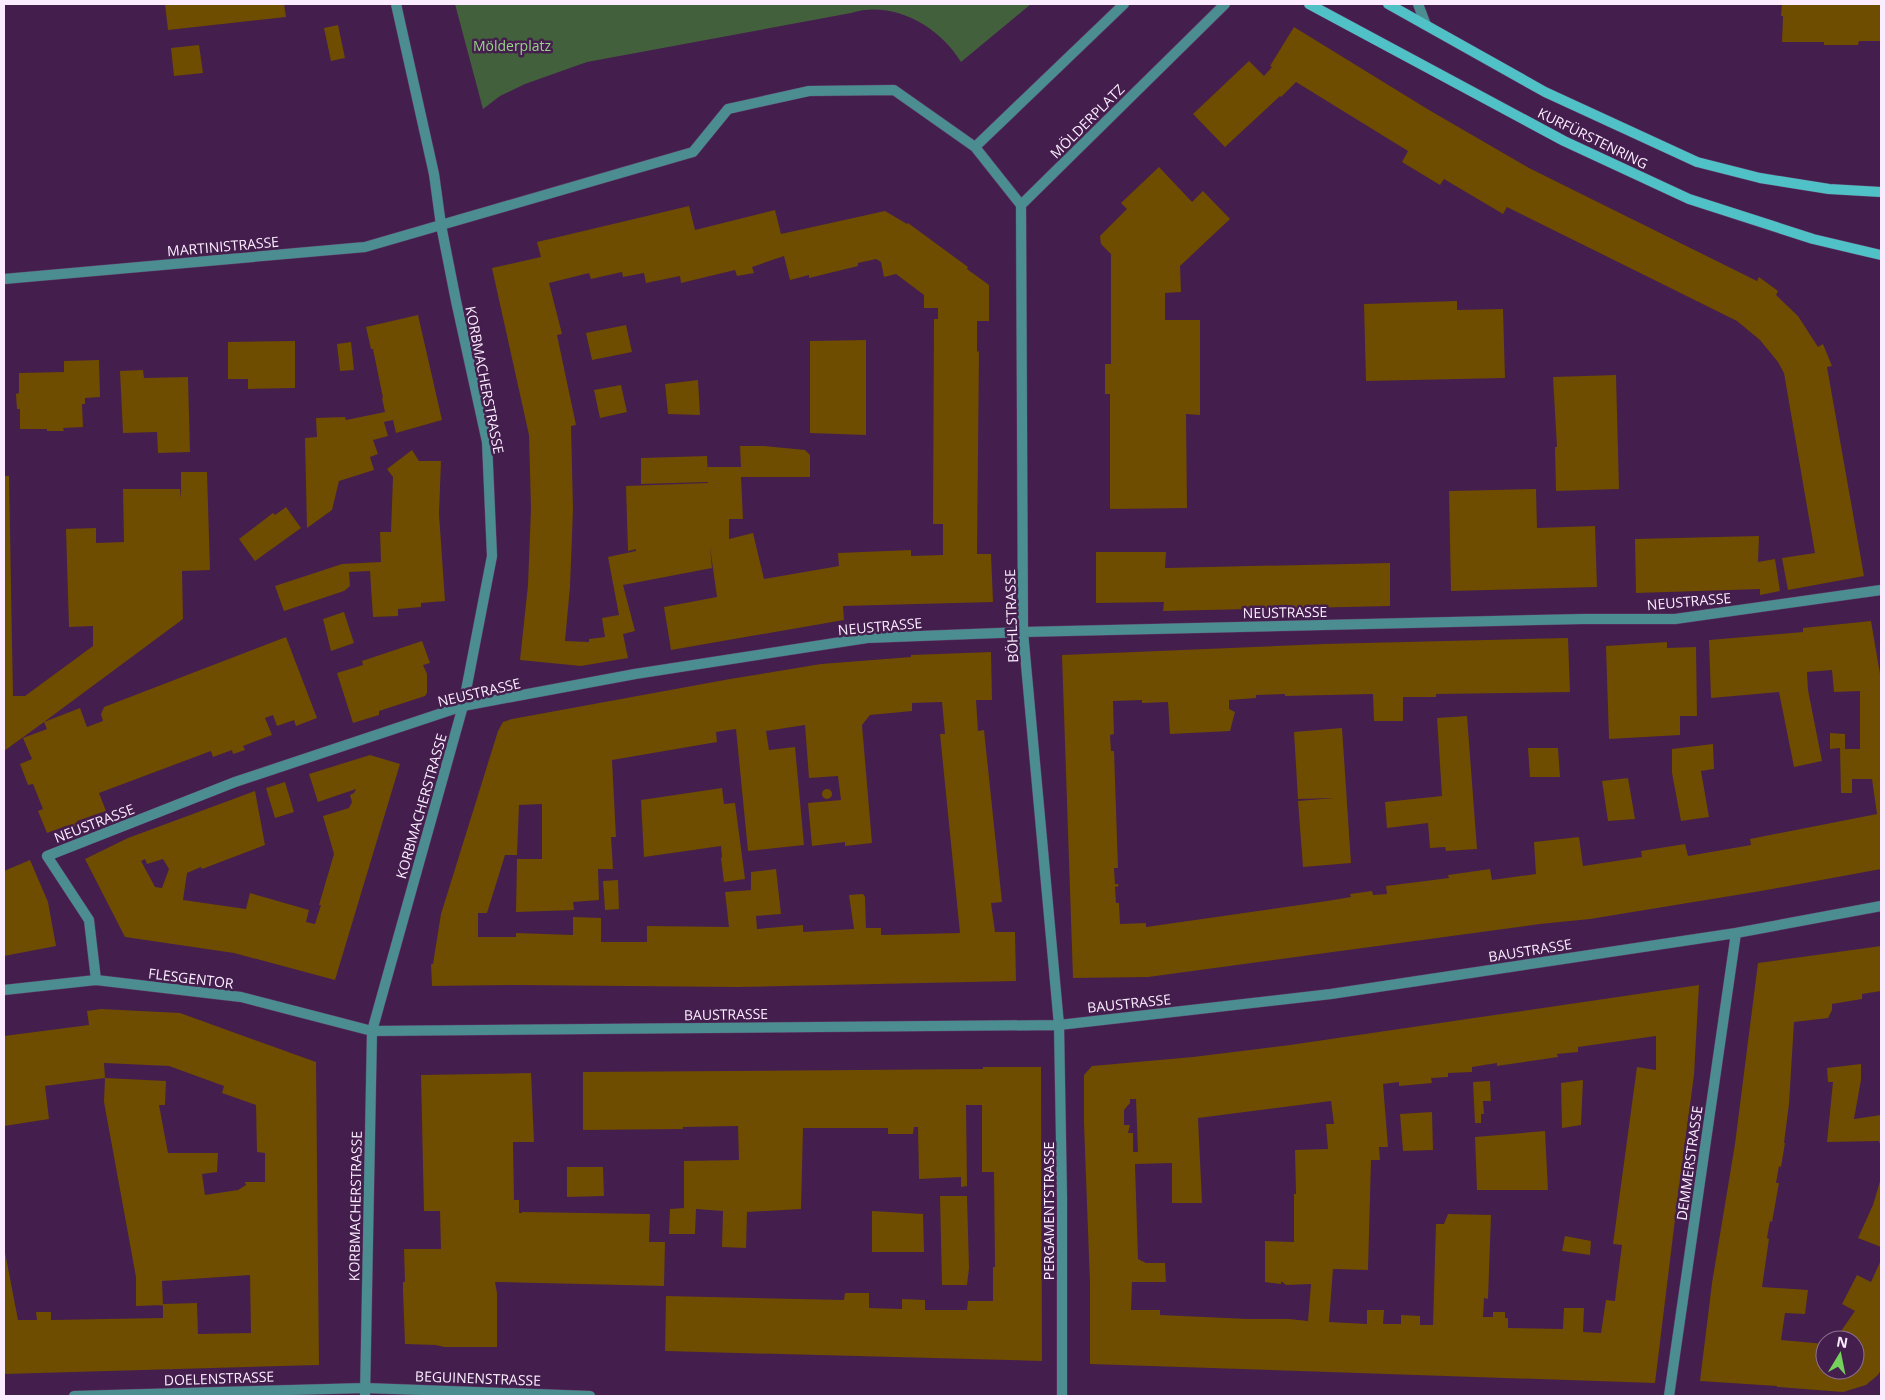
<svg xmlns="http://www.w3.org/2000/svg" width="1885" height="1400" font-family="'Open Sans',sans-serif">
<style>
.green{fill:#43603c}
.building{fill:#6e4c00;fill-rule:evenodd}
.lines{fill:none;stroke-linecap:round;stroke-linejoin:round}
.street-casing{stroke:#5e3b66;stroke-width:11}
.secondary-casing{stroke:#5e3b66;stroke-width:11}
.street{stroke:#4b8d90;stroke-width:10}
.secondary{stroke:#50c1c6;stroke-width:10}
.labels{text-anchor:middle;dominant-baseline:central;stroke-width:5;stroke-linejoin:round;paint-order:stroke}
.park-label{font-size:14px;fill:#97d388;stroke:#441e4d}
.street-label{font-size:14px;fill:#fbedff;stroke:#441e4d}
</style>
<rect width="100%" height="100%" fill="#441e4d"/>
<path class="green" d="M 455,4 L 1031,4 L 961,62 C 939,26 893,0 851,13 L 587,62 L 525,84 L 500,96 L 483,109 Z"/>
<path class="building" d="M 165,4 L 284,4 L 286,17 L 168,30 Z
M 1782,4 L 1881,4 L 1881,41 L 1859,41 L 1858,45 L 1824,45 L 1824,42 L 1782,42 L 1783,16 L 1781,16 Z
M 338,25 L 345,58 L 331,61 L 324,28 Z
M 1294,27 L 1429,110 L 1529,168 L 1757,281 L 1759,277 L 1778,291 L 1776,295 L 1798,316 L 1818,347 L 1823,344 L 1832,366 L 1827,367 L 1864,576 L 1788,590 L 1782,558 L 1815,553 L 1784,373 L 1778,362 L 1760,340 L 1737,321 L 1507,207 L 1503,214 L 1444,179 L 1440,185 L 1402,162 L 1408,151 L 1296,82 L 1281,97 L 1280,96 L 1225,147 L 1193,114 L 1249,61 L 1264,76 L 1272,67 L 1270,66 Z
M 199,45 L 203,73 L 174,76 L 171,48 Z
M 1159,167 L 1192,202 L 1203,191 L 1230,219 L 1180,266 L 1181,292 L 1165,293 L 1165,320 L 1200,320 L 1200,415 L 1186,414 L 1187,508 L 1110,509 L 1110,394 L 1105,394 L 1105,364 L 1111,364 L 1111,254 L 1101,244 L 1100,236 L 1127,209 L 1121,203 Z
M 689,206 L 695,230 L 775,210 L 781,234 L 885,211 L 907,224 L 908,223 L 968,267 L 967,269 L 989,285 L 989,321 L 977,321 L 977,352 L 979,351 L 977,554 L 991,554 L 993,602 L 843,606 L 844,620 L 671,650 L 664,607 L 717,597 L 710,547 L 712,568 L 623,585 L 635,631 L 623,634 L 628,658 L 581,666 L 520,660 L 528,585 L 531,509 L 529,435 L 492,268 L 541,257 L 537,242 ZM 784,256 L 790,280 L 809,275 L 809,278 L 858,266 L 858,263 L 876,259 L 881,262 L 884,277 L 896,274 L 924,295 L 924,308 L 938,308 L 938,319 L 934,319 L 933,524 L 943,524 L 943,555 L 911,556 L 911,550 L 838,553 L 839,566 L 764,579 L 753,533 L 729,539 L 729,519 L 743,519 L 741,477 L 810,477 L 810,455 L 805,450 L 764,446 L 740,446 L 741,467 L 708,467 L 708,473 L 707,456 L 641,458 L 641,484 L 708,482 L 708,483 L 626,486 L 628,551 L 636,549 L 636,551 L 608,557 L 619,615 L 602,618 L 605,637 L 589,639 L 589,642 L 565,641 L 570,587 L 573,509 L 571,426 L 576,425 L 557,335 L 562,334 L 549,283 L 589,273 L 591,279 L 622,272 L 623,277 L 644,273 L 646,283 L 680,276 L 681,283 L 735,270 L 737,276 L 754,273 L 752,267 Z
M 1457,301 L 1457,310 L 1503,309 L 1505,378 L 1366,381 L 1364,304 Z
M 418,315 L 442,420 L 396,433 L 393,420 L 384,422 L 388,436 L 373,440 L 378,454 L 370,457 L 374,470 L 339,481 L 332,510 L 307,528 L 305,438 L 317,437 L 316,418 L 345,417 L 346,420 L 385,412 L 382,398 L 383,398 L 373,349 L 371,349 L 366,327 Z
M 626,325 L 632,352 L 592,360 L 586,333 Z
M 866,340 L 866,435 L 810,433 L 810,341 Z
M 295,341 L 295,388 L 248,389 L 248,379 L 228,379 L 228,342 Z
M 351,342 L 354,370 L 340,371 L 337,344 Z
M 99,360 L 100,397 L 85,398 L 85,404 L 82,404 L 83,427 L 63,428 L 64,431 L 47,431 L 47,429 L 20,429 L 20,409 L 17,409 L 16,394 L 19,393 L 19,373 L 64,372 L 64,361 Z
M 143,370 L 144,378 L 188,377 L 190,452 L 158,453 L 157,432 L 123,433 L 120,371 Z
M 1616,375 L 1619,489 L 1556,491 L 1555,447 L 1557,447 L 1553,377 Z
M 698,380 L 700,415 L 668,414 L 665,384 Z
M 621,385 L 627,412 L 600,418 L 594,390 Z
M 412,450 L 419,461 L 441,461 L 439,514 L 445,601 L 421,603 L 421,607 L 398,609 L 398,616 L 373,617 L 370,571 L 349,572 L 350,586 L 344,591 L 284,611 L 275,586 L 342,564 L 381,562 L 380,532 L 391,532 L 393,477 L 387,469 Z
M 181,472 L 207,472 L 210,570 L 182,571 L 183,619 L 44,722 L 80,708 L 87,727 L 103,721 L 101,714 L 104,707 L 286,637 L 317,718 L 296,726 L 294,720 L 277,726 L 273,715 L 265,718 L 272,735 L 243,746 L 245,750 L 233,754 L 232,750 L 213,757 L 211,751 L 99,793 L 106,811 L 77,821 L 78,825 L 67,829 L 66,826 L 47,833 L 38,811 L 43,809 L 33,784 L 28,785 L 20,764 L 32,759 L 23,738 L 47,729 L 44,722 L 4,751 L 4,476 L 9,476 L 13,696 L 25,696 L 93,646 L 93,626 L 69,627 L 66,529 L 96,528 L 96,543 L 124,542 L 123,489 L 180,489 L 181,499 Z
M 1536,489 L 1537,528 L 1595,526 L 1597,587 L 1451,591 L 1449,491 Z
M 286,507 L 301,528 L 255,561 L 239,539 L 273,513 L 275,515 Z
M 1759,536 L 1758,562 L 1775,559 L 1780,591 L 1760,595 L 1760,589 L 1636,593 L 1635,539 Z
M 1096,552 L 1166,552 L 1165,568 L 1390,563 L 1390,606 L 1163,611 L 1164,602 L 1096,603 Z
M 344,612 L 354,643 L 331,651 L 323,619 Z
M 1871,621 L 1881,680 L 1881,869 L 1761,891 L 1590,919 L 1540,924 L 1148,977 L 1073,978 L 1062,655 L 1324,644 L 1568,638 L 1570,692 L 1436,694 L 1436,697 L 1403,697 L 1403,721 L 1374,721 L 1373,694 L 1285,696 L 1285,694 L 1256,695 L 1256,698 L 1229,700 L 1229,709 L 1235,712 L 1230,731 L 1170,734 L 1168,702 L 1142,703 L 1142,700 L 1113,701 L 1114,734 L 1110,735 L 1111,751 L 1114,751 L 1118,868 L 1114,868 L 1115,884 L 1118,884 L 1119,886 L 1115,887 L 1116,903 L 1119,903 L 1120,924 L 1146,923 L 1146,927 L 1327,901 L 1351,897 L 1350,894 L 1372,891 L 1373,895 L 1387,894 L 1386,886 L 1449,878 L 1448,875 L 1490,869 L 1492,880 L 1536,874 L 1534,842 L 1579,837 L 1583,866 L 1642,857 L 1641,851 L 1685,844 L 1688,856 L 1751,845 L 1750,839 L 1877,814 L 1872,779 L 1852,779 L 1852,793 L 1841,793 L 1840,748 L 1830,749 L 1830,733 L 1845,734 L 1845,749 L 1860,749 L 1860,691 L 1834,692 L 1832,670 L 1807,672 L 1808,690 L 1822,761 L 1794,767 L 1779,692 L 1711,698 L 1709,640 L 1803,632 L 1803,628 Z
M 422,641 L 430,663 L 423,665 L 427,674 L 427,693 L 425,696 L 379,711 L 379,715 L 353,723 L 337,673 L 363,665 L 362,661 Z
M 1667,642 L 1667,648 L 1696,647 L 1697,716 L 1680,716 L 1680,735 L 1609,739 L 1606,646 Z
M 991,652 L 992,700 L 976,700 L 978,731 L 984,730 L 1002,902 L 991,903 L 995,932 L 1015,932 L 1016,981 L 737,987 L 516,985 L 432,986 L 431,964 L 433,964 L 441,914 L 498,731 L 503,722 L 512,719 L 730,679 L 821,664 L 911,657 L 911,655 ZM 942,702 L 945,734 L 940,734 L 960,933 L 881,935 L 881,928 L 866,928 L 865,897 L 863,894 L 849,895 L 854,929 L 803,932 L 803,925 L 757,929 L 756,916 L 781,914 L 776,869 L 751,872 L 751,890 L 725,892 L 729,927 L 647,926 L 647,942 L 601,942 L 601,918 L 573,917 L 573,935 L 516,933 L 516,937 L 478,937 L 478,913 L 487,913 L 505,855 L 517,855 L 519,805 L 542,804 L 542,859 L 517,859 L 516,912 L 574,910 L 573,902 L 599,900 L 598,869 L 613,869 L 611,837 L 616,837 L 612,760 L 717,742 L 716,732 L 736,729 L 748,851 L 804,845 L 795,747 L 769,750 L 766,731 L 805,725 L 809,778 L 838,776 L 841,800 L 808,803 L 812,846 L 845,842 L 845,846 L 872,843 L 862,725 L 870,715 L 912,711 L 912,703 Z
M 1467,716 L 1477,849 L 1446,851 L 1445,847 L 1430,848 L 1428,823 L 1387,828 L 1385,802 L 1442,796 L 1437,718 Z
M 1342,728 L 1351,863 L 1303,867 L 1298,801 L 1334,798 L 1298,799 L 1294,732 Z
M 1713,744 L 1714,769 L 1701,771 L 1709,817 L 1681,821 L 1672,773 L 1672,749 Z
M 1528,748 L 1558,748 L 1560,777 L 1530,777 Z
M 370,755 L 400,764 L 335,980 L 234,953 L 125,937 L 85,859 L 128,838 L 255,791 L 265,845 L 202,869 L 201,867 L 187,873 L 183,900 L 246,909 L 250,893 L 309,910 L 306,922 L 315,924 L 321,905 L 319,905 L 334,854 L 323,816 L 349,808 L 352,802 L 350,795 L 354,793 L 356,789 L 318,802 L 309,774 ZM 145,859 L 147,864 L 163,859 L 169,869 L 162,888 L 155,887 L 141,861 Z
M 1628,778 L 1635,819 L 1608,821 L 1602,781 Z
M 285,782 L 294,812 L 275,818 L 266,788 Z
M 722,788 L 724,804 L 735,803 L 745,879 L 724,882 L 721,858 L 722,857 L 721,846 L 644,857 L 641,800 Z
M822 794a5 5 0 1 1 10 0a5 5 0 1 1-10 0Z
M 30,860 L 48,902 L 56,946 L 4,956 L 4,871 Z
M 618,880 L 619,909 L 605,910 L 603,881 Z
M 1881,946 L 1881,991 L 1862,994 L 1862,999 L 1832,1004 L 1832,1010 L 1828,1018 L 1794,1022 L 1789,1104 L 1784,1143 L 1785,1143 L 1781,1167 L 1779,1166 L 1776,1183 L 1779,1183 L 1772,1222 L 1770,1221 L 1767,1238 L 1769,1239 L 1762,1287 L 1808,1290 L 1805,1314 L 1785,1313 L 1781,1340 L 1825,1344 L 1825,1370 L 1855,1370 L 1855,1340 L 1845,1340 L 1846,1338 L 1839,1334 L 1855,1311 L 1842,1304 L 1857,1275 L 1871,1282 L 1881,1260 L 1881,1370 L 1878,1375 L 1866,1385 L 1843,1392 L 1777,1387 L 1777,1386 L 1700,1381 L 1712,1283 L 1735,1144 L 1758,963 Z
M 1699,985 L 1694,1075 L 1678,1195 L 1655,1383 L 1090,1364 L 1090,1283 L 1084,1124 L 1084,1075 L 1092,1066 L 1193,1057 L 1290,1045 ZM 1656,1036 L 1656,1070 L 1637,1067 L 1613,1244 L 1622,1245 L 1616,1291 L 1615,1301 L 1606,1300 L 1601,1333 L 1583,1332 L 1584,1308 L 1564,1308 L 1563,1329 L 1508,1328 L 1508,1318 L 1505,1318 L 1505,1312 L 1493,1312 L 1493,1317 L 1483,1317 L 1484,1298 L 1488,1299 L 1491,1215 L 1448,1214 L 1444,1224 L 1436,1224 L 1433,1325 L 1420,1325 L 1420,1316 L 1401,1315 L 1401,1324 L 1383,1324 L 1384,1310 L 1367,1310 L 1367,1324 L 1329,1322 L 1333,1269 L 1368,1270 L 1371,1160 L 1380,1160 L 1379,1147 L 1388,1147 L 1383,1084 L 1399,1082 L 1399,1086 L 1432,1083 L 1431,1078 L 1448,1077 L 1448,1073 L 1472,1072 L 1472,1067 L 1497,1063 L 1497,1066 L 1558,1057 L 1557,1054 L 1578,1052 L 1578,1047 ZM 1130,1099 L 1136,1099 L 1138,1152 L 1133,1152 L 1133,1133 L 1128,1133 L 1130,1125 L 1124,1125 L 1124,1110 L 1130,1103 ZM 1331,1101 L 1334,1124 L 1326,1124 L 1328,1149 L 1295,1150 L 1296,1194 L 1294,1194 L 1294,1242 L 1265,1241 L 1265,1282 L 1281,1284 L 1281,1281 L 1286,1285 L 1311,1284 L 1308,1321 L 1289,1319 L 1248,1319 L 1160,1315 L 1160,1310 L 1131,1310 L 1132,1282 L 1166,1282 L 1165,1263 L 1146,1263 L 1138,1259 L 1135,1164 L 1172,1163 L 1172,1203 L 1202,1203 L 1198,1118 Z
M 101,1009 L 180,1013 L 316,1062 L 319,1365 L 4,1374 L 4,1247 L 18,1320 L 37,1320 L 36,1312 L 51,1312 L 51,1320 L 163,1318 L 163,1304 L 197,1303 L 198,1334 L 251,1333 L 250,1275 L 162,1281 L 163,1305 L 136,1306 L 136,1277 L 104,1102 L 105,1078 L 166,1081 L 165,1105 L 159,1105 L 168,1153 L 218,1153 L 217,1172 L 202,1174 L 205,1195 L 238,1190 L 246,1185 L 245,1182 L 265,1182 L 265,1153 L 257,1152 L 256,1105 L 222,1093 L 224,1086 L 169,1066 L 104,1063 L 105,1078 L 45,1086 L 49,1119 L 4,1126 L 4,1036 L 89,1025 L 87,1011 Z
M 1861,1064 L 1861,1080 L 1854,1119 L 1881,1115 L 1881,1147 L 1879,1141 L 1827,1142 L 1833,1082 L 1828,1082 L 1827,1068 Z
M 983,1067 L 1041,1067 L 1042,1361 L 665,1351 L 666,1296 L 844,1300 L 845,1293 L 869,1293 L 869,1308 L 902,1309 L 902,1299 L 925,1300 L 925,1310 L 967,1310 L 968,1301 L 993,1301 L 993,1267 L 995,1267 L 994,1172 L 982,1172 L 982,1105 L 966,1105 L 967,1186 L 961,1187 L 961,1177 L 919,1179 L 918,1127 L 914,1127 L 913,1134 L 888,1134 L 888,1128 L 803,1128 L 801,1209 L 747,1212 L 746,1248 L 722,1247 L 723,1211 L 696,1209 L 695,1234 L 669,1234 L 670,1209 L 684,1208 L 684,1161 L 739,1160 L 738,1126 L 683,1127 L 683,1129 L 583,1130 L 583,1072 L 983,1069 Z
M 531,1073 L 534,1142 L 513,1142 L 514,1200 L 519,1200 L 519,1213 L 522,1213 L 522,1212 L 650,1214 L 649,1242 L 665,1242 L 664,1286 L 495,1282 L 497,1293 L 497,1347 L 444,1347 L 436,1345 L 405,1344 L 403,1290 L 403,1282 L 405,1282 L 404,1249 L 441,1249 L 440,1211 L 424,1211 L 421,1075 Z
M 1583,1080 L 1581,1125 L 1562,1128 L 1561,1083 Z
M 1490,1081 L 1491,1101 L 1483,1101 L 1484,1114 L 1481,1114 L 1481,1123 L 1475,1123 L 1473,1082 Z
M 1432,1112 L 1433,1150 L 1403,1151 L 1400,1114 Z
M 1545,1131 L 1548,1190 L 1477,1190 L 1475,1137 Z
M 567,1167 L 603,1167 L 604,1196 L 567,1197 Z
M 1881,1178 L 1881,1247 L 1858,1238 L 1873,1205 Z
M 940,1196 L 967,1196 L 969,1268 L 967,1285 L 942,1285 Z
M 872,1211 L 923,1214 L 924,1252 L 872,1252 Z
M 1565,1236 L 1591,1241 L 1590,1255 L 1562,1251 Z"/>
<g class="lines">
<defs>
<path id="street" d="M 1418,4 L 1426,25
M 975,147 L 1124,4
M 1021,205 L 1023,632 L 1059,1025 L 1062,1197 L 1062,1396
M 1021,205 L 1225,4
M 4,279 L 365,247 L 693,152 L 728,109 L 809,91 L 894,90 L 975,147 L 1021,205
M 96,980 L 89,920 L 47,856 L 235,782 L 463,706 L 635,674 L 867,638 L 1023,632 L 1583,619 L 1675,619 L 1881,590
M 4,990 L 96,980 L 241,997 L 372,1031 L 1059,1025 L 1331,994 L 1736,933 L 1881,906
M 74,1396 L 365,1388 L 590,1396
M 365,1396 L 372,1031 L 463,706 L 492,556 L 487,442 L 456,301 L 441,225 L 434,174 L 396,4
M 1669,1396 L 1736,933"/>
<path id="secondary" d="M 1309,4 L 1564,141 L 1689,199 L 1813,239 L 1881,255
M 1388,4 L 1545,92 L 1697,162 L 1760,178 L 1829,189 L 1881,192"/>
</defs>
<use href="#street" class="street-casing"/>
<use href="#secondary" class="secondary-casing"/>
<use href="#street" class="street"/>
<use href="#secondary" class="secondary"/>
</g>
<g class="labels">
<g class="park-label">
<text x="512" y="45">Mölderplatz</text>
</g>
<g class="street-label">
<text transform="translate(1087 121) rotate(-45)">MÖLDERPLATZ</text>
<text transform="translate(1593 138) rotate(26)">KURFÜRSTENRING</text>
<text transform="translate(223 246) rotate(-5)">MARTINISTRASSE</text>
<text transform="translate(485 380) rotate(79)">KORBMACHERSTRASSE</text>
<text transform="translate(1689 601) rotate(-5)">NEUSTRASSE</text>
<text transform="translate(1285 612) rotate(-1)">NEUSTRASSE</text>
<text transform="translate(1011 616) rotate(-92)">BÖHLSTRASSE</text>
<text transform="translate(880 626) rotate(-5)">NEUSTRASSE</text>
<text transform="translate(479 692) rotate(-13)">NEUSTRASSE</text>
<text transform="translate(421 806) rotate(-74)">KORBMACHERSTRASSE</text>
<text transform="translate(94 823) rotate(-21)">NEUSTRASSE</text>
<text transform="translate(1530 950) rotate(-9)">BAUSTRASSE</text>
<text transform="translate(191 978) rotate(7)">FLESGENTOR</text>
<text transform="translate(1129 1003) rotate(-6)">BAUSTRASSE</text>
<text transform="translate(726 1014) rotate(-1)">BAUSTRASSE</text>
<text transform="translate(1689 1163) rotate(-82)">DEMMERSTRASSE</text>
<text transform="translate(355 1206) rotate(-89)">KORBMACHERSTRASSE</text>
<text transform="translate(1048 1211) rotate(-90)">PERGAMENTSTRASSE</text>
<text transform="translate(219 1378) rotate(-2)">DOELENSTRASSE</text>
<text transform="translate(478 1378) rotate(2)">BEGUINENSTRASSE</text>
</g>
</g>
<rect width="1885" height="1400" fill="none" stroke="#fbedff" stroke-width="10"/>
<g transform="translate(1840 1355) rotate(10)"><circle r="24" fill="#441e4d" stroke="#8d7194"/>
<path d="M0-4L9 19L0 12L-9 19Z" fill="#74d25c"/>
<text y="-8" font-size="14" font-weight="bold" text-anchor="middle" fill="#fbedff">N</text>
</g>
</svg>
